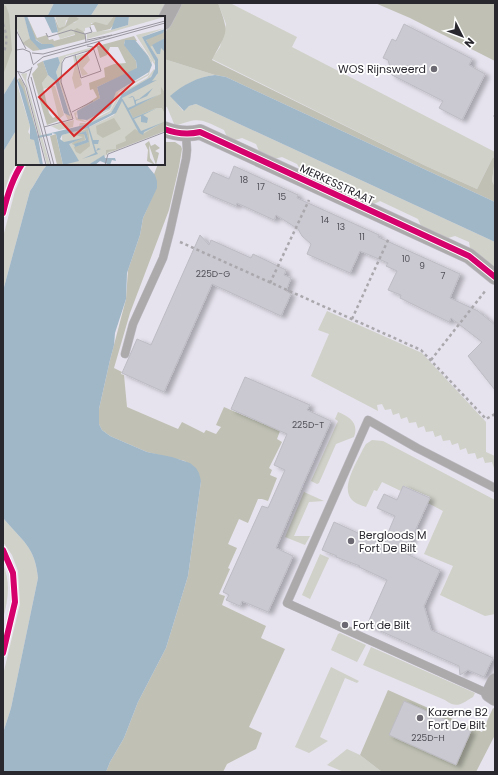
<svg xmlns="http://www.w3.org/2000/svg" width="498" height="775" font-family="Poppins,sans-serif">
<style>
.green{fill:#d0d1c8}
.forest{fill:#c0c1b4}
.water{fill:#a0b7c7}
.building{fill:#cac9d1;stroke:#bdbbc3;filter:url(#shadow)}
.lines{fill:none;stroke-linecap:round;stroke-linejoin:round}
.service-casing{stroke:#c1bec7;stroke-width:9}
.minor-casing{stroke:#c1bec7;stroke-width:16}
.path{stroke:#aaa8ac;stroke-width:2.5;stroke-dasharray:3 3;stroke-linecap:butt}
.service{stroke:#adaaac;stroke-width:8}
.minor{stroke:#adaaac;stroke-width:15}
.cycleway-casing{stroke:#fff;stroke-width:8}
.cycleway{stroke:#d6006c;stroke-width:6}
.poi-dot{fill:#6c6972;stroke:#fff;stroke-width:1.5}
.labels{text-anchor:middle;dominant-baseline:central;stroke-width:3.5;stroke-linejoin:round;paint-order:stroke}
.number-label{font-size:9px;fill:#525058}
.poi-label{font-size:11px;fill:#2a282f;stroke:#fff;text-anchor:start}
.street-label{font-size:11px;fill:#2a282f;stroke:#fff}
.inset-river{fill:none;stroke:#a0b7c7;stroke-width:2}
.inset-road{fill:none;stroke:#9b98a2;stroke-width:1}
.view{fill:#d62828;fill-opacity:0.15;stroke:#d62828;stroke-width:2}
.inset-edge{fill:none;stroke:#2a282f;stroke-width:2}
</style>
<defs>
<filter id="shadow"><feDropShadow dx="4.5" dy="2.5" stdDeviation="2" flood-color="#0004"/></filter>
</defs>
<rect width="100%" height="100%" fill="#e6e3ee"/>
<path class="green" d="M 3,3 L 54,3 L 47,17 L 17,17 L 17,73 L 3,96 Z
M 99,3 L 166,3 L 158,17 L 90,17 Z
M 218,3 L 230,3 L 297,37 L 292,47 L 495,152 L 495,187 L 492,181 L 495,159 L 493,157 L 477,189 L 426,166 L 212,59 L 220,47 L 226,24 Z
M 164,59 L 215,75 C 198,77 184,85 171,96 L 183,111 L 189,106 L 196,104 L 495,242 L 495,268 L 470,248 L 469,242 L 455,236 L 448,238 L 445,237 L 421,226 L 418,219 L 416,218 L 380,201 L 374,204 L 357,196 L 354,188 L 334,180 L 327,182 L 325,176 L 309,169 L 301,171 L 297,164 L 282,157 L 274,159 L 259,151 L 256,144 L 242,138 L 235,140 L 227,137 L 224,130 C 200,119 200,117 175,126 L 167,107 L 164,106 Z
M 17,129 L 17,162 L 10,175 L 3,195 L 3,152 Z
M 28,164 L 48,164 C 40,172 37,182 30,191 L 3,291 L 3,237 L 15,191 L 25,168 Z
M 327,311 L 422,353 L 486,422 L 486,452 L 495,456 L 495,467 L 494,468 L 492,462 L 485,463 L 483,457 L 477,459 L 475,453 L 468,454 L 466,448 L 460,450 L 458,443 L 452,445 L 450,440 L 443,441 L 441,435 L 435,437 L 433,431 L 426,432 L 424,426 L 418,428 L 416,422 L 409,423 L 407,417 L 401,419 L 399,413 L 393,415 L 391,409 L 385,410 L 382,404 L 377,405 L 378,411 L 311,376 L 329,334 L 318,330 Z
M 338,412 C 350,417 359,423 354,437 L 336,444 L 319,483 L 317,484 L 311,481 L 338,421 L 335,419 Z
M 372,440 L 383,441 L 495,500 L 495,614 L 485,616 L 440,595 L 453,566 L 424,554 L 443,511 L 428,503 L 430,497 L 404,486 L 401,491 L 382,482 L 377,491 L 374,490 L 366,507 C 361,505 356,504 352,500 C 340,488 357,462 363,449 L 366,444 Z
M 304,492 L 324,501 L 309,502 L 294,536 L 310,536 L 305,545 L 285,537 Z
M 3,518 C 22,541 35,546 38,578 L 11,708 L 3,733 L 3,675 L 20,604 L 18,571 L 12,555 L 3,542 Z
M 320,554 L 329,558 L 310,599 L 302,595 Z
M 3,564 C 11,583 8,600 3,619 Z
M 340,633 L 366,645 L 357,662 L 331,650 L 338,634 Z
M 371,647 L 475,693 L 473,697 C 461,704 457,709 445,700 L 363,665 Z
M 331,667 L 359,681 L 357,683 L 345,678 L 320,737 L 328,741 L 309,753 L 295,747 Z
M 347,749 L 360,755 L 382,772 L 344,772 L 327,765 Z"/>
<path class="forest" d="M 181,3 L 218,3 C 230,35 227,31 212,60 L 426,166 L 477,189 L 493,157 L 495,159 L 492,181 L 495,187 L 495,202 L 226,77 L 215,75 L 164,59 L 164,35 Z
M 375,3 L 494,3 L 495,61 L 410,18 Z
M 3,5 L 6,6 L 9,14 L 12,50 L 3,75 Z
M 164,142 L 175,142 L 181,146 L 182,149 L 179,167 L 169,210 L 130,313 L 114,368 L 122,372 L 121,374 L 124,375 L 127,407 L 178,429 L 182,422 L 204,433 L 206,430 L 216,434 L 221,427 L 216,425 L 224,407 L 280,431 L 277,439 L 282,442 L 269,468 L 272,470 L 270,475 L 277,478 L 268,501 L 262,499 L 258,499 L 248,523 L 239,519 L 228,544 L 237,548 L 228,568 L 230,569 L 219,594 L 225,596 L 222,605 L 266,626 L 261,638 L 285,649 L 249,727 L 262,733 L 256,749 L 227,764 L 223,772 L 106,772 L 110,762 L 124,738 L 138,702 L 166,648 L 188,576 L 201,481 L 185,461 L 147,452 L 110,436 L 102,430 L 99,424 L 99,409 L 110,360 L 126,299 L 128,270 L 140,235 L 143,218 L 155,191 L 154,174 L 158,164 L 164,164 Z
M 388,690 L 482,732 L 493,708 L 495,709 L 495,735 L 476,772 L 382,772 L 360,755 Z"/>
<path class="water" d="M 54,3 L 99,3 L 90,17 L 47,17 Z
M 17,73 L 17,129 L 3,152 L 3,96 Z
M 215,75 L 226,77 L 495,202 L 495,242 L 196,104 L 189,106 L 184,111 L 170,96 C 183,85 197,77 215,75 Z
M 48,164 L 146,164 L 155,175 L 157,181 L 157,188 L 143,218 L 140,235 L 127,273 L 126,299 L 115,333 L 114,345 L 110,360 L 99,409 L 99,424 L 102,430 L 110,436 L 147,452 L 172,457 L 190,463 L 196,468 L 199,473 L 201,481 L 188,576 L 166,648 L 138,702 L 124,738 L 110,762 L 106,772 L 3,772 L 3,733 L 11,708 L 38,578 C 35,546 22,541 3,518 L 3,291 L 30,191 C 37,182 40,172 48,164 Z"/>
<path class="building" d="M 404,24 L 472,59 L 469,65 L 485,74 L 462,120 L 439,108 L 443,101 L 392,75 L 388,60 L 383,58 L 392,39 L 396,41 Z
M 234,166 L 298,195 L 297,198 L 379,235 L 378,237 L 460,274 L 450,298 L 478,311 L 495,325 L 495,390 L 468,356 L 482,342 L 451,318 L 449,322 L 400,298 L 401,295 L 388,290 L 397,271 L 386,266 L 388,263 L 360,251 L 350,273 L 307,254 L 311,244 L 302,236 L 298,229 L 276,215 L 274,220 L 237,203 L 236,206 L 203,192 L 213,172 L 229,179 Z
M 200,235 L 209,245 L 211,240 L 251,258 L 253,254 L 286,270 L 284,275 L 291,278 L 286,291 L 291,294 L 281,316 L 212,284 L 164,392 L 122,373 L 137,339 L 151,345 Z
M 245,377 L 310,405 L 307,410 L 331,421 L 304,482 L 276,548 L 293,556 L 268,612 L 242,601 L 240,606 L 226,600 L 229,595 L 223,592 L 262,506 L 268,508 L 285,470 L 274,465 L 287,434 L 231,409 Z
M 403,486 L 430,498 L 405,553 L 440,570 L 424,606 L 431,630 L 493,658 L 484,677 L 468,670 L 460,675 L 459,666 L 367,625 L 387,580 L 359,567 L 360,566 L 336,557 L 337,556 L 322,550 L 334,522 L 386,546 L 385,540 L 395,516 L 377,508 L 384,494 L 397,500 Z
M 404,701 L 471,731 L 456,765 L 389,735 Z"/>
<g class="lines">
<defs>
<path id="service" d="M 125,354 L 133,324 L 163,258 L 170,231 L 186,159 L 187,150 L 186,135
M 489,694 L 287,603 L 368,420 L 417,448 L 495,488"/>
<path id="minor" d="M 164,22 L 174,3
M 164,129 C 177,134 187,135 200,132 L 469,256 L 495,277
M 495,681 L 489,694 L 495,698"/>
</defs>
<use href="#service" class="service-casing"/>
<use href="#minor" class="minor-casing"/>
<path class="path" d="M 3,24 C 7,34 8,44 3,53
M 494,115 L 495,116
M 180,242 L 421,350 L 486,419 L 495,414
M 270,283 L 309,200
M 352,319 L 389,238
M 431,360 L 486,290"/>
<use href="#service" class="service"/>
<use href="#minor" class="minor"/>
<defs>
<path id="cycleway" d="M 164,129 C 177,134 187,135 200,132 L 469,256 L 495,277
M 3,213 C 7,196 12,179 22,164
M 3,550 L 13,573 L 15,602 L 3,653"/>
</defs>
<use href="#cycleway" class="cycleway-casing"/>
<use href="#cycleway" class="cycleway"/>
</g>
<g class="poi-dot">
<circle cx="434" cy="69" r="4"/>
<circle cx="351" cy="541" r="4"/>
<circle cx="345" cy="625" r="4"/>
<circle cx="420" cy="718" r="4"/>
</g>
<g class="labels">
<g class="number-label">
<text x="244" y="180">18</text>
<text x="261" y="187">17</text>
<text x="282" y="197">15</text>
<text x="325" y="220">14</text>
<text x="341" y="227">13</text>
<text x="362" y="237">11</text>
<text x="406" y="259">10</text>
<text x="422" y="266">9</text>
<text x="213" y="274">225D-G</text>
<text x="443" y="276">7</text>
<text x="308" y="425">225D-T</text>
<text x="428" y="738">225D-H</text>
</g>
<g class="poi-label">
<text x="426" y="69" text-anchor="end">WOS Rijnsweerd</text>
<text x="359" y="535">Bergloods M<tspan x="359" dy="13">Fort De Bilt</tspan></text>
<text x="353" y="625">Fort de Bilt</text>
<text x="428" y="712">Kazerne B2<tspan x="428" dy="13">Fort De Bilt</tspan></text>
</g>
<g class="street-label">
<text transform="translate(337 184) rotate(25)">MERKESSTRAAT</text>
</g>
</g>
<g transform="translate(16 16)">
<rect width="149" height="149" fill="#e6e3ee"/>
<path d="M 0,0 L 8,0 L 14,22 L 6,27 L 0,10 ZM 39,0 L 98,0 L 91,9 L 75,7 L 75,11 L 69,12 L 69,15 L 44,23 L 41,16 L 55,7 L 61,6 L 50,4 L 49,10 L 43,12 ZM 113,0 L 148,1 L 71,23 L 71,18 L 77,16 L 95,14 L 112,9 ZM 149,12 L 126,21 L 138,42 L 140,51 L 120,19 ZM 149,15 L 149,115 L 90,138 L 89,142 L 88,140 L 72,149 L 47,149 L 46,119 L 73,111 L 98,99 L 107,81 L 141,59 L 142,43 L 132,28 ZM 121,24 L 136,45 L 133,59 L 103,76 L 94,94 L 69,106 L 60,104 L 58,97 L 61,96 L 60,101 L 69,105 L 91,94 L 100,76 L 132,58 L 135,46 ZM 77,31 L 74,34 L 50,40 L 46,45 L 45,66 L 56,102 L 52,104 L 49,98 L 54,98 L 40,56 L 44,47 L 42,41 ZM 71,37 L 74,44 L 67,52 L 72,58 L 66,60 L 60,40 ZM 57,40 L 59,40 L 66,69 L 59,73 L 56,62 L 59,50 ZM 138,53 L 139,55 L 133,63 L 104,80 L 96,96 L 74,108 L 63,110 L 64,107 L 71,107 L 94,95 L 103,78 L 131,62 ZM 11,57 L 10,65 L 34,149 L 31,149 L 9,65 L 5,58 ZM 32,59 L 39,65 L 37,70 L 39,70 L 48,99 L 43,103 L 35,71 L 27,73 L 26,67 ZM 0,65 L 14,110 L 12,116 L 18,124 L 24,149 L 0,149 ZM 58,104 L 57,111 L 43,114 L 35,110 Z" fill="#d0d1c8"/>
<path d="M 11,0 L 21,22 L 31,19 L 33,24 L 37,23 L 38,25 L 59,19 L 58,14 L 61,12 L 68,16 L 70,23 L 39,31 L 26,28 L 18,22 ZM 38,0 L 43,12 L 49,10 L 53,1 L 59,0 L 63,3 L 42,16 ZM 98,0 L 100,0 L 100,6 L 94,13 L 81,16 L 78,9 L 74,9 L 79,6 L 91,9 ZM 149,15 L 149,22 L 134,31 L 130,24 L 131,21 ZM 118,20 L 121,25 L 109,25 L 108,28 L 120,45 L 121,53 L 81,71 L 84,82 L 58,97 L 81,81 L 77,73 L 74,74 L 73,67 L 89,61 L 88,52 L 98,48 L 110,47 L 102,31 L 94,31 L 91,39 L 84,42 L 81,31 L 78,31 ZM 14,22 L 22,31 L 24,34 L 17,35 L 6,27 ZM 27,45 L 32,59 L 26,67 L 33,97 L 37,102 L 41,100 L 42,105 L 31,109 L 16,58 L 22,51 L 21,48 ZM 4,62 L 8,68 L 22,121 L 20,121 L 2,63 ZM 145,71 L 149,77 L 149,98 L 146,92 L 140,92 L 117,102 L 113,93 L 145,78 ZM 98,102 L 105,113 L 87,122 L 81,118 L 80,110 ZM 149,105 L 149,115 L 97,135 L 92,136 L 90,140 L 90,134 L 100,133 L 100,129 L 110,125 L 109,121 L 119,113 L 127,118 ZM 72,112 L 74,130 L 64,138 L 60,136 L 56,127 L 67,121 L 58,119 ZM 70,115 L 73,126 L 58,131 L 57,129 L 69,124 L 68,118 L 61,118 ZM 40,118 L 41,123 L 47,149 L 41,149 L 34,120 ZM 133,125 L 135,130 L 139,128 L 144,132 L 139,135 L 143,137 L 140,149 L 133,129 L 134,142 L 139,149 L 131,145 L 132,134 L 129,128 Z" fill="#c0c1b4" fill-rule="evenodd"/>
<path d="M 8,0 L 11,0 L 20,24 L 26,28 L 36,28 L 39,31 L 24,34 L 14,23 ZM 28,0 L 38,0 L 42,16 L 36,17 ZM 100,0 L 113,0 L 112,9 L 95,14 ZM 149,13 L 147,17 L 130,24 L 142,43 L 142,57 L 136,65 L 141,64 L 106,82 L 112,92 L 119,89 L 117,81 L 112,82 L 116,80 L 118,81 L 119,84 L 123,83 L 137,72 L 131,80 L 120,85 L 120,88 L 142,79 L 113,94 L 117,102 L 141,92 L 127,99 L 132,102 L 131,107 L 125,106 L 125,100 L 118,103 L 125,115 L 148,106 L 128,116 L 127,119 L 123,117 L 106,85 L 100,97 L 73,111 L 77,124 L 83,124 L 82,128 L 78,128 L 80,135 L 82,132 L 85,133 L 80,135 L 82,138 L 66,143 L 79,137 L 72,112 L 46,119 L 44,123 L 48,126 L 67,122 L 53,128 L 63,145 L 47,149 L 40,118 L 35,117 L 72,108 L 95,97 L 106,78 L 135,61 L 139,53 L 139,45 L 126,21 ZM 149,22 L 149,36 L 145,32 L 144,38 L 141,38 L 136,29 ZM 109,24 L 119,24 L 132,40 L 136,49 L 133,56 L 100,76 L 94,92 L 71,104 L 62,103 L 61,95 L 84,82 L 81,71 L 121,52 L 120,45 L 108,29 ZM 42,41 L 44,47 L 40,56 L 54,100 L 48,97 L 39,65 L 32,59 L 27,45 ZM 0,61 L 7,73 L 22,121 L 27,149 L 24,149 L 18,124 L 14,123 L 14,110 ZM 70,115 L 73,126 L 59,131 L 58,128 L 70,124 L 68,118 L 61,118 ZM 88,139 L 89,142 L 99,142 L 100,145 L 96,144 L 94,149 L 84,145 L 79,149 L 72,149 Z" fill="#a0b7c7"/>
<path class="inset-river" d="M 22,121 L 36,118"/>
<path class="inset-road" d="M 0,14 L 10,33M 30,17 L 32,21 L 55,14 L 69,18 L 70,26M 69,18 L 76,16 L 74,11M 71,24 L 96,19M 0,34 L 7,33 L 14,36 L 17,48M 16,37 L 27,38 L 149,5M 59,39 L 65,62 L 85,55 L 77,31 L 71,30M 17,49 L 27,41 L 149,7M 16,51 L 12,64 L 35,149M 0,55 L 7,57 L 15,53M 2,56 L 10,71 L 30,149M 15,61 L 38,149M 56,96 L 77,85M 28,111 L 57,103 L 45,66 L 46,47 L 49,42 L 78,33M 89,149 L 92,138 L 149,116"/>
<path class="view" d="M 83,27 L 118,66 L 58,120 L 23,81 Z"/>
<rect width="149" height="149" class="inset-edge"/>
</g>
<rect width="498" height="775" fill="none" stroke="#2a282f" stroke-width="8"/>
<g transform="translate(462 36) rotate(132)" stroke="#ffffff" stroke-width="3" paint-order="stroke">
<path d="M0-3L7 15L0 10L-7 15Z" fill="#2a282f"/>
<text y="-6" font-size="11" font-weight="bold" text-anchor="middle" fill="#2a282f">N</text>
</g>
</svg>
